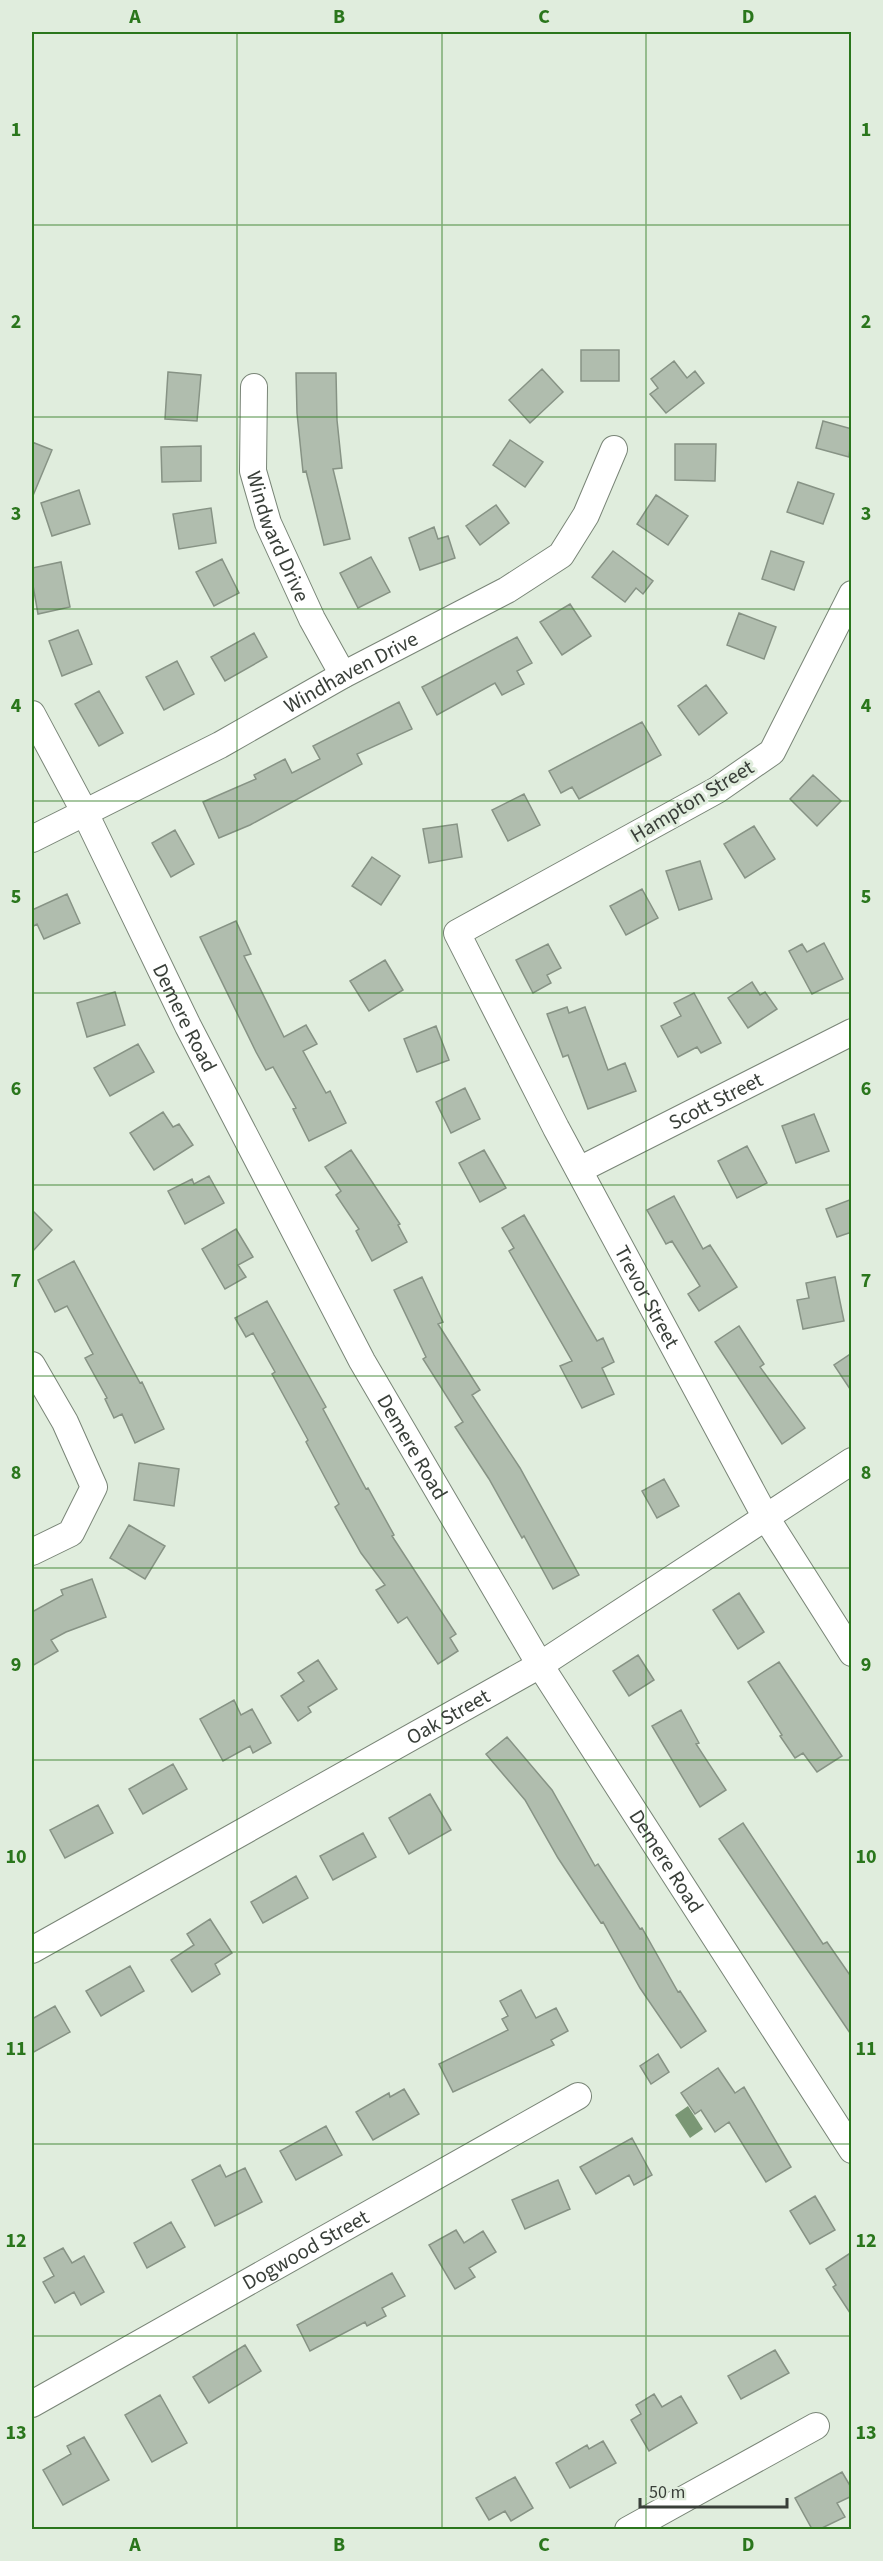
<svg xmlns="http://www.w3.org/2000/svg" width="883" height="2561" font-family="'Source Sans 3',sans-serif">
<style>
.water{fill:#7a9775}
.building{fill:#b0bdae;stroke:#879385;stroke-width:1.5}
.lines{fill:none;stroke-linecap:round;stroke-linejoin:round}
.minor-casing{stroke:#798577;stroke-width:28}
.minor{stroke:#fff;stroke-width:26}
.grid{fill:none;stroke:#2a761c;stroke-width:1.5;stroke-opacity:0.55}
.labels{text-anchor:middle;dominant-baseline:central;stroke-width:6;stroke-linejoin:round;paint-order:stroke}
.street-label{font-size:21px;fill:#393f39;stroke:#e0eddd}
.neatline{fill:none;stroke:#2a761c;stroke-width:2}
.grid-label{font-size:20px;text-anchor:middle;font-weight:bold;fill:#2a761c}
</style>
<rect width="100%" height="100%" fill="#e0eddd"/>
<path class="water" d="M 688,2106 L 703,2129 L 690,2138 L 675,2115 Z"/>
<path class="building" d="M 581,350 L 619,350 L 619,381 L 581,381 Z
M 674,361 L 687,378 L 695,371 L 704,383 L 666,413 L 650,394 L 658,388 L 651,379 Z
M 542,369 L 563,392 L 530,423 L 509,400 Z
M 168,372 L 201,375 L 197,421 L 165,419 Z
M 296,373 L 336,373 L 337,420 L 342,468 L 333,469 L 350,539 L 324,545 L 306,471 L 303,472 L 297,413 Z
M 823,421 L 852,429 L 849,457 L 816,448 Z
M 510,440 L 543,462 L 525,487 L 493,465 Z
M 32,442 L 52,450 L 32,498 Z
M 675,444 L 716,444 L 715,481 L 675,480 Z
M 201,446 L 201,481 L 162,482 L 161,447 Z
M 798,482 L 834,494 L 823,524 L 787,512 Z
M 79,490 L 90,524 L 52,536 L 41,503 Z
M 656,495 L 688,516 L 668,545 L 637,524 Z
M 496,505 L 509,523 L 480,545 L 466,526 Z
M 211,508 L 216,543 L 179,549 L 173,514 Z
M 434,527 L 438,539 L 448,536 L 455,558 L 420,570 L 409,538 Z
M 613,551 L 653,581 L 643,594 L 636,588 L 625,602 L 592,577 Z
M 771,551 L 804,562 L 794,590 L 762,579 Z
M 371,557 L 390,592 L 358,608 L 340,573 Z
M 222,559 L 239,593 L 214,606 L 196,572 Z
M 61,562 L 70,607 L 38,614 L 32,580 L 32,568 Z
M 570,604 L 591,636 L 562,655 L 540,622 Z
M 739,613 L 776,627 L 764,659 L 727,645 Z
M 78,630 L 92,664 L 62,676 L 49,641 Z
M 254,633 L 267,657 L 225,681 L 211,657 Z
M 517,637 L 532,663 L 517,671 L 524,684 L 502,695 L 495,683 L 437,715 L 422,687 Z
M 177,661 L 194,694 L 164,710 L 146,677 Z
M 706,685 L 727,713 L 699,735 L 678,706 Z
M 99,691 L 123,733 L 99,746 L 75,704 Z
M 399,702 L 412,729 L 357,754 L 362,764 L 250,825 L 219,838 L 203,802 L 256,779 L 254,775 L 285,759 L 292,773 L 320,759 L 313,746 Z
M 642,722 L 661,755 L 579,799 L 572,787 L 561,793 L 549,771 Z
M 813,775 L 841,801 L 817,826 L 790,799 Z
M 524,794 L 540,825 L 508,841 L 492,810 Z
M 457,824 L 462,857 L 429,863 L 423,829 Z
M 754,826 L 775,859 L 745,878 L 724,844 Z
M 175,830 L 194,864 L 171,877 L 152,843 Z
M 372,857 L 400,876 L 381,905 L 352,886 Z
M 700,861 L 712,899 L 679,910 L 666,871 Z
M 642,889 L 658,918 L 626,935 L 610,906 Z
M 67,894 L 80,923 L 44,939 L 37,924 L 32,927 L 32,910 Z
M 236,921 L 251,954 L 244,956 L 284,1037 L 306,1025 L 317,1044 L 303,1051 L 326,1093 L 330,1091 L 346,1123 L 309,1141 L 293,1109 L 296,1108 L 273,1067 L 266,1070 L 256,1052 L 200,937 Z
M 824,943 L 843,979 L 812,994 L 789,951 L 802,944 L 807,952 Z
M 548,944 L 561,968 L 547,975 L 551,983 L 533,993 L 516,960 Z
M 385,960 L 403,990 L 369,1011 L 350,981 Z
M 752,982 L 760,995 L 765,992 L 777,1009 L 748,1028 L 728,998 Z
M 115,992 L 125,1025 L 87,1037 L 77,1003 Z
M 694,993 L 721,1043 L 701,1053 L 697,1047 L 678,1057 L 661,1026 L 681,1016 L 674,1003 Z
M 567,1007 L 569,1013 L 585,1007 L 608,1070 L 625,1063 L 636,1091 L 588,1109 L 568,1055 L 563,1057 L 547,1014 Z
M 436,1026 L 449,1060 L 417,1072 L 404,1039 Z
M 138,1044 L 154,1072 L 110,1096 L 94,1068 Z
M 465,1088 L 480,1119 L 451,1133 L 436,1102 Z
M 163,1112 L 173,1127 L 179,1124 L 193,1145 L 154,1170 L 130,1133 Z
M 814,1114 L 829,1151 L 796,1163 L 782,1126 Z
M 747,1146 L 767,1183 L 737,1198 L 718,1161 Z
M 351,1150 L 400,1224 L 398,1225 L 407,1242 L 372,1261 L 356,1231 L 359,1229 L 336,1195 L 341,1191 L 325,1167 Z
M 484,1150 L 506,1188 L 480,1202 L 459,1163 Z
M 209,1176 L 224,1203 L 185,1224 L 168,1191 L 192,1179 L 194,1184 Z
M 674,1196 L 703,1249 L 710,1245 L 737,1287 L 699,1311 L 688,1294 L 700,1286 L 672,1241 L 666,1244 L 647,1210 Z
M 852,1199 L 852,1232 L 837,1237 L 826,1209 Z
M 32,1210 L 52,1230 L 32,1252 Z
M 524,1215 L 597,1341 L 603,1338 L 614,1362 L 602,1368 L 614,1394 L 582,1408 L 560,1366 L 572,1361 L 509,1251 L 514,1248 L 502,1228 Z
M 236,1229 L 253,1257 L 238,1265 L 246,1277 L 225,1289 L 202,1249 Z
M 74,1261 L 140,1383 L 142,1382 L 164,1429 L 135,1443 L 122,1414 L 114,1418 L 105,1399 L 107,1398 L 85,1358 L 93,1354 L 67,1306 L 55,1312 L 38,1280 Z
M 422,1277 L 443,1322 L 438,1324 L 480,1390 L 472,1395 L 520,1468 L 579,1575 L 553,1589 L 524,1536 L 522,1538 L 489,1479 L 455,1427 L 463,1422 L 423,1359 L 426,1357 L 394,1290 Z
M 835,1277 L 844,1321 L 803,1329 L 797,1300 L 809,1298 L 806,1283 Z
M 267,1301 L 326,1407 L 323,1409 L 366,1489 L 368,1488 L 394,1535 L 392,1536 L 456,1634 L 450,1638 L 458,1651 L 438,1664 L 407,1617 L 398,1623 L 376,1590 L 385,1585 L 361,1553 L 335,1507 L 339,1504 L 306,1442 L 308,1440 L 272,1374 L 275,1372 L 253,1333 L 246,1337 L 235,1318 Z
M 739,1326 L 764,1364 L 760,1367 L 805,1428 L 782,1444 L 715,1342 Z
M 852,1353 L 852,1392 L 834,1365 Z
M 139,1463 L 179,1469 L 174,1506 L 134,1500 Z
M 664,1479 L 679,1506 L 657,1518 L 642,1491 Z
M 129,1525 L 165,1546 L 145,1579 L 110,1558 Z
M 92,1579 L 106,1617 L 66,1632 L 51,1640 L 58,1651 L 32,1666 L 32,1612 L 63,1595 L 61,1590 Z
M 739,1593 L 764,1632 L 738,1649 L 713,1610 Z
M 638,1655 L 654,1680 L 629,1696 L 613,1671 Z
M 318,1660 L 337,1689 L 308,1707 L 311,1712 L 298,1721 L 281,1696 L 304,1681 L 298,1673 Z
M 779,1662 L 842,1756 L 817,1772 L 803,1753 L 795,1758 L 780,1736 L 782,1735 L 748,1682 Z
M 234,1700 L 241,1715 L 252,1709 L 271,1743 L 253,1753 L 250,1746 L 223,1761 L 200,1719 Z
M 681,1710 L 699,1743 L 696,1744 L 726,1790 L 700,1807 L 652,1726 Z
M 507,1737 L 552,1790 L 595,1866 L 598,1864 L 640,1929 L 642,1928 L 678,1992 L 680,1991 L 706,2031 L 681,2048 L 640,1988 L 603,1922 L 601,1923 L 558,1858 L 525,1800 L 486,1754 Z
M 173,1764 L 187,1789 L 143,1814 L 129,1789 Z
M 430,1794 L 451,1830 L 409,1854 L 389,1818 Z
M 98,1805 L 113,1833 L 65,1858 L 50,1830 Z
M 743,1823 L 823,1944 L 827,1942 L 852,1978 L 852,2036 L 719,1839 Z
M 363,1833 L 376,1857 L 333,1880 L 320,1856 Z
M 296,1876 L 308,1898 L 263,1923 L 251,1902 Z
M 210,1919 L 232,1953 L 215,1964 L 220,1974 L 192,1992 L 171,1960 L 194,1945 L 187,1934 Z
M 130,1966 L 144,1991 L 101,2016 L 86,1991 Z
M 521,1990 L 536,2018 L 556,2008 L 568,2031 L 551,2040 L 554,2045 L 453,2092 L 439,2064 L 508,2030 L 502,2019 L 508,2016 L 500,2001 Z
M 55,2006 L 70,2032 L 32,2053 L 32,2019 Z
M 658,2054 L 669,2072 L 651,2084 L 640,2066 Z
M 718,2068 L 735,2093 L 744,2087 L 791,2167 L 766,2182 L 729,2122 L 715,2132 L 701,2110 L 695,2114 L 681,2093 Z
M 404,2089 L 419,2114 L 373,2140 L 356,2112 L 389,2093 L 390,2097 Z
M 326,2126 L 342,2155 L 296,2180 L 280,2151 Z
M 632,2138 L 652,2175 L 634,2185 L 629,2175 L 596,2194 L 580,2167 Z
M 220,2165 L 226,2177 L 245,2168 L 262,2202 L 215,2226 L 192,2180 Z
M 558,2180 L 570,2209 L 525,2229 L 512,2200 Z
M 815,2196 L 835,2230 L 810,2244 L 790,2211 Z
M 171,2222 L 185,2247 L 147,2268 L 134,2243 Z
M 456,2230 L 464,2243 L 483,2231 L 496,2252 L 469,2268 L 475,2277 L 455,2289 L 429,2245 Z
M 63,2248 L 72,2263 L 84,2256 L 104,2292 L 81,2305 L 74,2292 L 55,2303 L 43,2282 L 54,2276 L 44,2258 Z
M 852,2252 L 852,2316 L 833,2287 L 836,2285 L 826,2269 Z
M 392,2273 L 405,2296 L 382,2308 L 386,2316 L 367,2326 L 365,2322 L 310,2351 L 297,2325 Z
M 245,2345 L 261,2371 L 209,2403 L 193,2377 Z
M 775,2350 L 789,2373 L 741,2399 L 728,2376 Z
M 654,2394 L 662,2407 L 681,2396 L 697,2423 L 649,2451 L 631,2420 L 641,2414 L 636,2405 Z
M 160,2395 L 187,2443 L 152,2462 L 125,2415 Z
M 84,2437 L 109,2480 L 63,2505 L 43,2470 L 71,2454 L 67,2446 Z
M 603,2441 L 616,2463 L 570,2488 L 556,2463 L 587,2445 L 589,2449 Z
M 842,2472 L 852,2489 L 852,2496 L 837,2503 L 845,2517 L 820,2529 L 812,2529 L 795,2498 Z
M 515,2477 L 533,2508 L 511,2521 L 505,2511 L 489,2520 L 476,2498 Z"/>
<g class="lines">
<defs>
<g id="minor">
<path id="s1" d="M 254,387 L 253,471 L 268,523 L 312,619 L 343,675"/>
<path id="s2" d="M 852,594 L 772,752 L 717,790 L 457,933 L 556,1128 L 765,1516 L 852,1653"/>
<path id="s3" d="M 32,714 L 85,813 L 188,1026 L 362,1361 L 540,1665 L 852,2150"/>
<path id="s4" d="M 32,839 L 220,745 L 343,675 L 507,590 L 561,555 L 586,515 L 614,449"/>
<path id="s5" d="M 579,1170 L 852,1032"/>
<path d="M 32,1365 L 65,1422 L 94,1487 L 71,1533 L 32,1552"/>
<path id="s6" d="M 32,1950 L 540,1665 L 852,1461"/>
<path id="s7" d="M 32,2404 L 578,2096"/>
<path d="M 628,2530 L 816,2426"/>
</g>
</defs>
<use href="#minor" class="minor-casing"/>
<use href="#minor" class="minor"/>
</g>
<path class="grid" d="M 237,32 L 237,2530M 442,32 L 442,2530M 646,32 L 646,2530M 32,225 L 852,225M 32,417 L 852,417M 32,609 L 852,609M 32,801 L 852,801M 32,993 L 852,993M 32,1185 L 852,1185M 32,1376 L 852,1376M 32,1568 L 852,1568M 32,1760 L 852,1760M 32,1952 L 852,1952M 32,2144 L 852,2144M 32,2336 L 852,2336"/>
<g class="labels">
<g class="street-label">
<text stroke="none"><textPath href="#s1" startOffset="154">Windward Drive</textPath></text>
<text stroke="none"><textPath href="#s4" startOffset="360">Windhaven Drive</textPath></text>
<text transform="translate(692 801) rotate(-31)">Hampton Street</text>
<text stroke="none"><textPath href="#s3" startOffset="340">Demere Road</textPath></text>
<text stroke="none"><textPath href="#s5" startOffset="153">Scott Street</textPath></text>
<text stroke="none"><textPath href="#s2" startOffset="951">Trevor Street</textPath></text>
<text stroke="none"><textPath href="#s3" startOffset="826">Demere Road</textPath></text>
<text stroke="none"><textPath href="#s6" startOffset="477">Oak Street</textPath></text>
<text stroke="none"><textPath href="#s3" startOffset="1312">Demere Road</textPath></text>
<text stroke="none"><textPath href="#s7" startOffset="314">Dogwood Street</textPath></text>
</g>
</g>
<rect width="883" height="2561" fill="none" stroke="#e0eddd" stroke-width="66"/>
<path d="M640 2498v9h147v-9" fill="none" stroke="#393f39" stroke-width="3"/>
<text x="649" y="2498" font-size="18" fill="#393f39" stroke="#e0eddd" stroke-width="4.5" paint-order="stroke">50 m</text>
<rect x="33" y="33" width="817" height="2495" class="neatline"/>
<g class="grid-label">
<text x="135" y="23">A</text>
<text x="339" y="23">B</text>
<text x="544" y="23">C</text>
<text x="748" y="23">D</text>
<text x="16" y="136">1</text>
<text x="866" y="136">1</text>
<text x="16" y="328">2</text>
<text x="866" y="328">2</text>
<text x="16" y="520">3</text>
<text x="866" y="520">3</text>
<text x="16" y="712">4</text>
<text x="866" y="712">4</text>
<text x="16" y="903">5</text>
<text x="866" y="903">5</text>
<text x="16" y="1095">6</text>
<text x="866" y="1095">6</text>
<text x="16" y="1287">7</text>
<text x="866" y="1287">7</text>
<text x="16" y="1479">8</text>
<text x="866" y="1479">8</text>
<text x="16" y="1671">9</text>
<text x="866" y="1671">9</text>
<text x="16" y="1863">10</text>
<text x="866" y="1863">10</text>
<text x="16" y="2055">11</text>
<text x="866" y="2055">11</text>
<text x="16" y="2247">12</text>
<text x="866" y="2247">12</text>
<text x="16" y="2439">13</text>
<text x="866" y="2439">13</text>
<text x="135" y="2551">A</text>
<text x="339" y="2551">B</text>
<text x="544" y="2551">C</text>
<text x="748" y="2551">D</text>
</g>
</svg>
